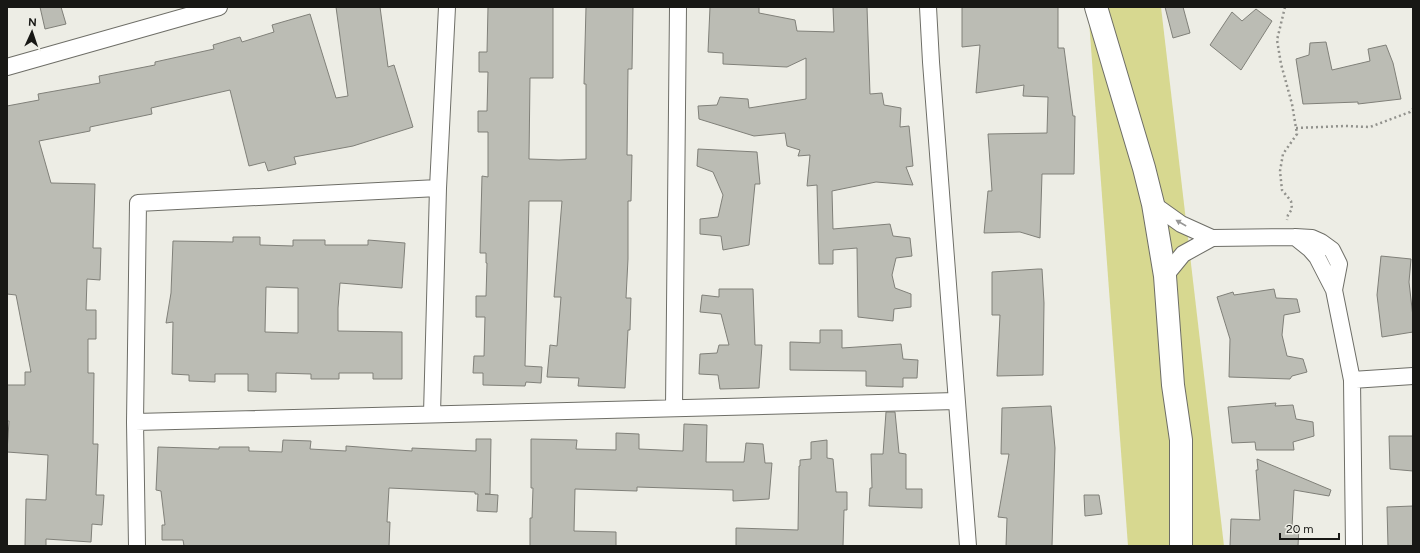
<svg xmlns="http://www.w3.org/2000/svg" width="1420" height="553" font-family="Figtree,sans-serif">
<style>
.green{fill:#d7d890}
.building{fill:#bbbcb4;stroke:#808079;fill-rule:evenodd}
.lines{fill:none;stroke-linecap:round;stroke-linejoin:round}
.street-casing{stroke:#6e6e67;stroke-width:18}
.secondary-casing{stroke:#6e6e67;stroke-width:24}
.path{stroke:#92928d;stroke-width:2.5;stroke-dasharray:2 3;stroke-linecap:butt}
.street{stroke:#fff;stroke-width:16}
.secondary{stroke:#fff;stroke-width:22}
.oneway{fill:#979796}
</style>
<rect width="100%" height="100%" fill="#edede5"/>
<path class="green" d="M 1088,7 L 1161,7 L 1224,546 L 1128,546 Z"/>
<path class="building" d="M 40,7 L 61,7 L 66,24 L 45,29 Z
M 336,7 L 380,7 L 388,67 L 394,65 L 413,127 L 353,146 L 294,157 L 296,164 L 268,171 L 265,162 L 249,166 L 230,90 L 151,108 L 152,114 L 90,127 L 90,131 L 39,141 L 51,183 L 95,184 L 93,248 L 101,248 L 100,280 L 87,279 L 86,310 L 96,310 L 96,339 L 88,339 L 88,373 L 94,373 L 93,444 L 98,444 L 96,495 L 104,495 L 102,525 L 92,524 L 91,542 L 46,539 L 46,546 L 25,546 L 26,499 L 46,500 L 48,455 L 7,452 L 9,421 L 7,421 L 7,385 L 25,385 L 25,372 L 31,372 L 16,295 L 7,294 L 7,106 L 39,100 L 38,94 L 100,83 L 99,76 L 155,65 L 155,62 L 214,49 L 213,45 L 240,37 L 242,42 L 274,32 L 272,25 L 310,14 L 336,98 L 348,96 Z
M 488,7 L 553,7 L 553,78 L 530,78 L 529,159 L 559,160 L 586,159 L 586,84 L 584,84 L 586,7 L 633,7 L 632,69 L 628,69 L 627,155 L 632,155 L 631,201 L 628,201 L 628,259 L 626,298 L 631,298 L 630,330 L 628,330 L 625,388 L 578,386 L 579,378 L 547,377 L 550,345 L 557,346 L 561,297 L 554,297 L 562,201 L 529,201 L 525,366 L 542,367 L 541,383 L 526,382 L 525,386 L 483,385 L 483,373 L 473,373 L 474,356 L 484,356 L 485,317 L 476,317 L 476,296 L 486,296 L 487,263 L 486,263 L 486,253 L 480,253 L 482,176 L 488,177 L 488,132 L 478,132 L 478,111 L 487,111 L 488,72 L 479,72 L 479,52 L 487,52 Z
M 710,7 L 759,7 L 759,13 L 795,20 L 797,31 L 834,32 L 833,7 L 867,7 L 870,94 L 882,93 L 884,105 L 901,108 L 900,127 L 909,126 L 913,166 L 906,167 L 913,185 L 876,182 L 832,191 L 833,229 L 890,224 L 893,236 L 910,238 L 912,256 L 896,258 L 892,275 L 895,288 L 911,294 L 911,307 L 894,309 L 893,321 L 858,317 L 857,248 L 833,250 L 833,264 L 819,264 L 817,185 L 807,186 L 810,155 L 798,156 L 800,150 L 787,146 L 785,133 L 754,136 L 699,119 L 698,106 L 717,105 L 720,97 L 748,99 L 749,108 L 806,99 L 806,58 L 787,67 L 723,64 L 723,53 L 708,52 Z
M 962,7 L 1058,7 L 1058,48 L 1064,48 L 1073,116 L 1075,116 L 1074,174 L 1042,174 L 1040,238 L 1020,232 L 984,233 L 988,191 L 992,191 L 988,134 L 1047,133 L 1048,97 L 1023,96 L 1024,85 L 976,93 L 980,45 L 962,47 Z
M 1165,7 L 1183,7 L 1190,33 L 1173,38 Z
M 1256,9 L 1272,21 L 1241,70 L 1210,45 L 1232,12 L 1242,21 Z
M 1326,42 L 1332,70 L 1370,61 L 1368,49 L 1386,45 L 1393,63 L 1401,99 L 1358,104 L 1358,102 L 1303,104 L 1296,59 L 1309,55 L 1310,43 Z
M 698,149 L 757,152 L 760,184 L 755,184 L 749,245 L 723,250 L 721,236 L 700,234 L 700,219 L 718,217 L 723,195 L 713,172 L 697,166 Z
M 233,237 L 260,237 L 260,245 L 293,246 L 293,240 L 325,240 L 325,245 L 368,245 L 368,240 L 405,243 L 402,288 L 340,283 L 338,308 L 338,331 L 402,332 L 402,379 L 373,379 L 373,373 L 339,373 L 339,379 L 311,379 L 311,374 L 276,373 L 276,392 L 248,391 L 248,374 L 215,374 L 215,382 L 189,381 L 189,375 L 172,374 L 173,322 L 166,323 L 171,293 L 173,241 L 233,242 ZM 266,287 L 298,288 L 298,333 L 265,332 Z
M 1381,256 L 1411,259 L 1409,282 L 1413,317 L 1413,332 L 1382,337 L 1377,295 Z
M 1038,269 L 1042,269 L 1044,303 L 1043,375 L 997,376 L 1000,315 L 992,315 L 992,272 Z
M 719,289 L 753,289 L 755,345 L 762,345 L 759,388 L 720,389 L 718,375 L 699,374 L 700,354 L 717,353 L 719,345 L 729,345 L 721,314 L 700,312 L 702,295 L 719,297 Z
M 1274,289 L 1276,298 L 1297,299 L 1300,312 L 1284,315 L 1282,335 L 1287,356 L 1303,359 L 1307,372 L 1292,376 L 1290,379 L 1229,377 L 1230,339 L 1217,297 L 1233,292 L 1234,295 Z
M 820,330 L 842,330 L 842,348 L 901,344 L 903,359 L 918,360 L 917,378 L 903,378 L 903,387 L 866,386 L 866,371 L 790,370 L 790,342 L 820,343 Z
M 1276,403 L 1275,406 L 1293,405 L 1296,419 L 1313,422 L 1314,436 L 1293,442 L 1294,450 L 1256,450 L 1255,442 L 1232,443 L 1228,407 Z
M 1051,406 L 1055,448 L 1052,546 L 1006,546 L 1007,518 L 998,517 L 1009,454 L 1001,454 L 1002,408 Z
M 886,412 L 895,412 L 899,453 L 906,454 L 906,489 L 922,489 L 922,508 L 869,506 L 870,488 L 872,488 L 871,454 L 883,454 Z
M 684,424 L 707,425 L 706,462 L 744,462 L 746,443 L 763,444 L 765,463 L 772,463 L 769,499 L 733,501 L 733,490 L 637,487 L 637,491 L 575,489 L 574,531 L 616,532 L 616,546 L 530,546 L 530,518 L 532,518 L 533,488 L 531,488 L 531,439 L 577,440 L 576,449 L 616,450 L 616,433 L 639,434 L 639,449 L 683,451 Z
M 1389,436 L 1413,436 L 1413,471 L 1390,469 Z
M 476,439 L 491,439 L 490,494 L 485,494 L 498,495 L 497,512 L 477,511 L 478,494 L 475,494 L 475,492 L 389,488 L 387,522 L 390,522 L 389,546 L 184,546 L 183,540 L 162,540 L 162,525 L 165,525 L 161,491 L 156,490 L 158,447 L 219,449 L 219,447 L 249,447 L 249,451 L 282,452 L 283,440 L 311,441 L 310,449 L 346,451 L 346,446 L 412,451 L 412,448 L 476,451 Z
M 827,440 L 827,458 L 833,459 L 836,492 L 847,492 L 847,510 L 844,510 L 843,546 L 736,546 L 736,528 L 798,530 L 799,466 L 800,466 L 800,460 L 811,459 L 811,442 Z
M 1257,459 L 1331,490 L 1329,496 L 1294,490 L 1292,527 L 1299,527 L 1298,546 L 1230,546 L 1231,519 L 1260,520 L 1256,470 L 1258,470 Z
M 1084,495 L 1099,495 L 1102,514 L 1085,516 Z
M 1413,506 L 1413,546 L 1388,546 L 1387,507 Z"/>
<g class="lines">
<defs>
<path id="street" d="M 928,7 L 931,62 L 968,546
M 7,67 L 219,7
M 1153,204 L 1181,224 L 1212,238 L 1295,237 L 1312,238 L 1321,242 L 1332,250 L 1339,264 L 1334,290
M 1295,237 L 1310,249 L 1317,257 L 1334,290 L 1352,380 L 1354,546
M 1165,276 L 1183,254 L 1212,238
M 1352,380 L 1413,376
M 674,408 L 678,7
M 432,414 L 438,188 L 447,7
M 135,422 L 956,401
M 137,546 L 135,422 L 138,203 L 438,188"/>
<path id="secondary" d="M 1096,7 L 1144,168 L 1153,204 L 1165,276 L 1173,385 L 1181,440 L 1181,546"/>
</defs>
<use href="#street" class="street-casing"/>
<use href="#secondary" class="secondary-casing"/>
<path class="path" d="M 1285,7 L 1277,40 L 1281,64 L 1292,104 L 1297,134 L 1283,154 L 1280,171 L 1282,190 L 1291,201 L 1292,209 L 1288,215 L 1287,220
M 1296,128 L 1345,126 L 1370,127 L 1410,112 L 1413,109"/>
<use href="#street" class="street"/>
<use href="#secondary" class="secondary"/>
</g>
<defs><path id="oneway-solid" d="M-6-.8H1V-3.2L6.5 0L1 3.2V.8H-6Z"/></defs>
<use class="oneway" href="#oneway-solid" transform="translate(1181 223) rotate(-150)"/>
<rect width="1420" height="553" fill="none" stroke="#181815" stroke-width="16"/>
<g transform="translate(32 32) rotate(3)" stroke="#edede5" stroke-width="3" paint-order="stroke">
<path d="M0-3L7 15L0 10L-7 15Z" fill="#181815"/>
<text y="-6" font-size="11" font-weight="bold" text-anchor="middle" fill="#181815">N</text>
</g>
<path d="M1280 533v6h59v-6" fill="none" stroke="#181815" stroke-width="2"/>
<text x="1286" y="533" font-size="12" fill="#181815" stroke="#edede5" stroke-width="3" paint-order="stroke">20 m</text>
</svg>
